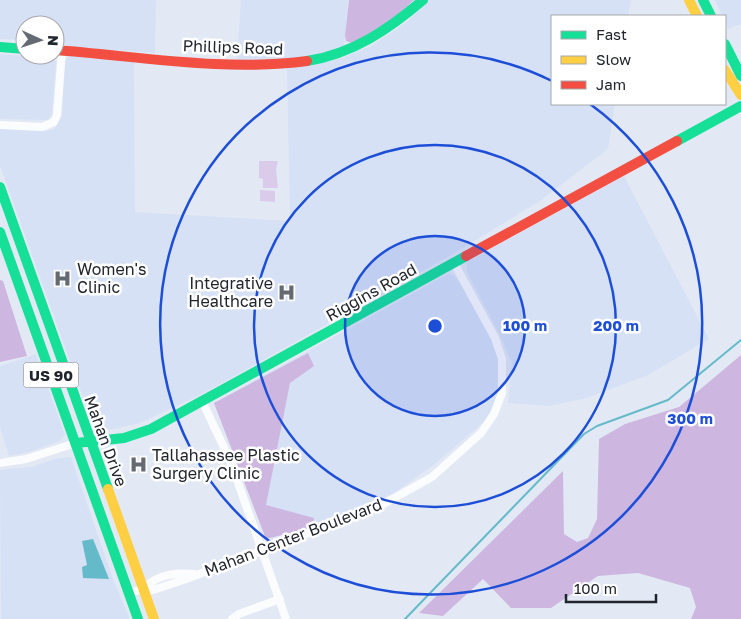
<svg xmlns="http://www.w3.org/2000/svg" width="741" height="619" font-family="'Golos Text',sans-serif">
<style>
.built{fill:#d6e1f5}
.green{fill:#dbcbeb}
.forest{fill:#cdb7e0}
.water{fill:#64bac9}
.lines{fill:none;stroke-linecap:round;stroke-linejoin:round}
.stream{stroke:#64bac9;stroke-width:2}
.street{stroke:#fbfcfd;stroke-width:8}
.fast{stroke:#16e098;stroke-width:10}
.slow{stroke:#ffcf43;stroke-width:10}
.jam{stroke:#f24e42;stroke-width:10}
.ring{fill:none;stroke:#1d4ed8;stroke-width:2.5}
.labels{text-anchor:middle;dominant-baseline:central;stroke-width:5;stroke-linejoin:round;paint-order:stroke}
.shield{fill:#fff;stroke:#63666b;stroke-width:1}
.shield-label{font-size:15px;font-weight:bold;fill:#20242c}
.street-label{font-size:16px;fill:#20242c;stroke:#fff}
.poi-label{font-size:16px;fill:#20242c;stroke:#fff;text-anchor:start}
.centre{fill:#1d4ed8;stroke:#fff;stroke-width:2.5}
.ring-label{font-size:15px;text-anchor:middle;font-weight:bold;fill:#1d4ed8;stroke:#fff;stroke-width:5;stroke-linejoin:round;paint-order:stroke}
</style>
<rect width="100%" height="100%" fill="#e3e9f4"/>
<path class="built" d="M 0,0 L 156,0 L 155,53 L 74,47 L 55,43 L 55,25 L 25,25 L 25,40 L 0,39 Z
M 241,0 L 348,0 L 344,49 L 300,60 L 237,60 Z
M 428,0 L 631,0 L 628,16 L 552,16 L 552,104 L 615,104 L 608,149 L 540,201 L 455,253 L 202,394 L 140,423 L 114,429 L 95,431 L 0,166 L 0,129 L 47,131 L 54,129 L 62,116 L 65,60 L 69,56 L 134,62 L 135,212 L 290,221 L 287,68 L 340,59 L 371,46 L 407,22 Z
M 715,0 L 741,0 L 741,24 L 727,29 L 725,16 L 722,16 Z
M 0,54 L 54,58 L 56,62 L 52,114 L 48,120 L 0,119 Z
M 624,176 L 709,339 L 648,375 L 587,398 L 549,406 L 508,403 L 512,363 L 501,337 L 467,272 L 467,262 Z
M 448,274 L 453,275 L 459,282 L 498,351 L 500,393 L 486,420 L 435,464 L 394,493 L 313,527 L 266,539 L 214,403 Z
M 36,354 L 65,435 L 60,441 L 32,451 L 9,456 L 0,427 L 0,366 Z
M 71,457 L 114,582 L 130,619 L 1,619 L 0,470 L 31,467 L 55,459 Z"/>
<path class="green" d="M 259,161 L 278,161 L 276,169 L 278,188 L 263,188 L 263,179 L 259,178 Z
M 260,190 L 275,191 L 275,202 L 260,201 Z"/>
<path class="forest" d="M 349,0 L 414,0 L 388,24 L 352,43 L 346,41 L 345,35 Z
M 0,280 L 3,281 L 27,356 L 0,362 Z
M 308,353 L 314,366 L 290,383 L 266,505 L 314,518 L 313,527 L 266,539 L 214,403 Z
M 741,355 L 741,619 L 691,619 L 696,607 L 690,588 L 638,573 L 598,576 L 551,608 L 511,608 L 483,579 L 443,616 L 419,613 L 563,471 L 564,534 L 577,542 L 588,538 L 597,519 L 599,439 L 625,424 L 679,407 Z"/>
<path class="water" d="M 93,539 L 109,579 L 83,578 L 82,567 L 87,565 L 82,541 Z"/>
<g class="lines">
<path class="stream" d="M 405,619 L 584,434 L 597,426 L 668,400 L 741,340"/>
<path class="street" d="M 0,125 L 42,127 L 54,122 L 57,115 L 62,51
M 202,401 L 230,460 L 286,619
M 0,463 L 26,459 L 76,443
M 143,589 C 156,575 176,572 194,574
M 129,593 L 143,589 L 153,590 L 186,579 L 380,506 L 432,477 L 481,433 L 494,414 L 502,393 L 502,359 L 495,338 L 454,263
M 232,619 L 239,614 L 280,599"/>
<path class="fast" d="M 703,0 L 711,16
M 725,44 L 741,76
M 0,47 L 25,49
M 307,61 C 353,54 389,29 423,0
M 677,141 L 741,106
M 0,187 L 108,489
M 0,232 L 138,619
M 76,443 L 124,438 L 151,429 L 466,256"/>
<path class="slow" d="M 689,0 L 697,16
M 725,70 L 741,95
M 108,489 L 154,619"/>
<path class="jam" d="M 55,50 C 137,56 226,72 307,61
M 466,256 L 677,141"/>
</g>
<circle cx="435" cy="326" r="90" fill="#1d4ed8" fill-opacity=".12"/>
<g class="ring">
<circle cx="435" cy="326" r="90"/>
<circle cx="435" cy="326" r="181"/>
<path d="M590 104A271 271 0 1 1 552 81"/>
</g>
<defs>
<symbol id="hospital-bare" viewBox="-9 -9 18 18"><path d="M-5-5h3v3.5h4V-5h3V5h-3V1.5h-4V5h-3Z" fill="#646972" stroke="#fff" stroke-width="2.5" paint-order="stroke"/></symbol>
</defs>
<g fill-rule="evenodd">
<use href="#hospital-bare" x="50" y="266" width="25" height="25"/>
<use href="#hospital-bare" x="274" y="280" width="25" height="25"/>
<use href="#hospital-bare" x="126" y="452" width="25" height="25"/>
</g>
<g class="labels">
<rect class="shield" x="23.5" y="362.5" width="55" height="25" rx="4"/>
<g class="shield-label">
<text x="51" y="375">US 90</text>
</g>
<g class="street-label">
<text transform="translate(233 47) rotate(2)">Phillips Road</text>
<text transform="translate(371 292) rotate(-29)">Riggins Road</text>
<text transform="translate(106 441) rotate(70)">Mahan Drive</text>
<text transform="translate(293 537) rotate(-21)">Mahan Center Boulevard</text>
</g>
<g class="poi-label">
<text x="77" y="269">Women's<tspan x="77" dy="18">Clinic</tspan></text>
<text x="273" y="283" text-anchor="end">Integrative<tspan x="273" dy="18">Healthcare</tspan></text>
<text x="152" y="455">Tallahassee Plastic<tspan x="152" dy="18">Surgery Clinic</tspan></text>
</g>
</g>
<circle cx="435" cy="326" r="8" class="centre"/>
<g class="ring-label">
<text x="525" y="331">100 m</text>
<text x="616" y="331">200 m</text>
<text x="690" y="424">300 m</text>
</g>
<rect x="551" y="15" width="175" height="90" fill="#ffffff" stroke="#a6a7ab"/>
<rect x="561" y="31" width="25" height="8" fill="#16e098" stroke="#a6a7ab"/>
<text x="596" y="40" font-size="15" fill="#20242c">Fast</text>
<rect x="561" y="56" width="25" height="8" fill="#ffcf43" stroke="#a6a7ab"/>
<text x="596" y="65" font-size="15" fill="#20242c">Slow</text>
<rect x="561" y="81" width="25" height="8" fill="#f24e42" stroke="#a6a7ab"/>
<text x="596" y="90" font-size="15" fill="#20242c">Jam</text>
<g transform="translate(40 40) rotate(93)"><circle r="24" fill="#ffffff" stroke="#a6a7ab"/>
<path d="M0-4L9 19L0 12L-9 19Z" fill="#646972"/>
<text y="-8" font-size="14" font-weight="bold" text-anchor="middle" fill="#20242c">N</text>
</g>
<path d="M566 594v8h90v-8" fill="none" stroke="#20242c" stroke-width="2.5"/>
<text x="574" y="594" font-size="15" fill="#20242c" stroke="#ffffff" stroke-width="4" paint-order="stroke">100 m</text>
</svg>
